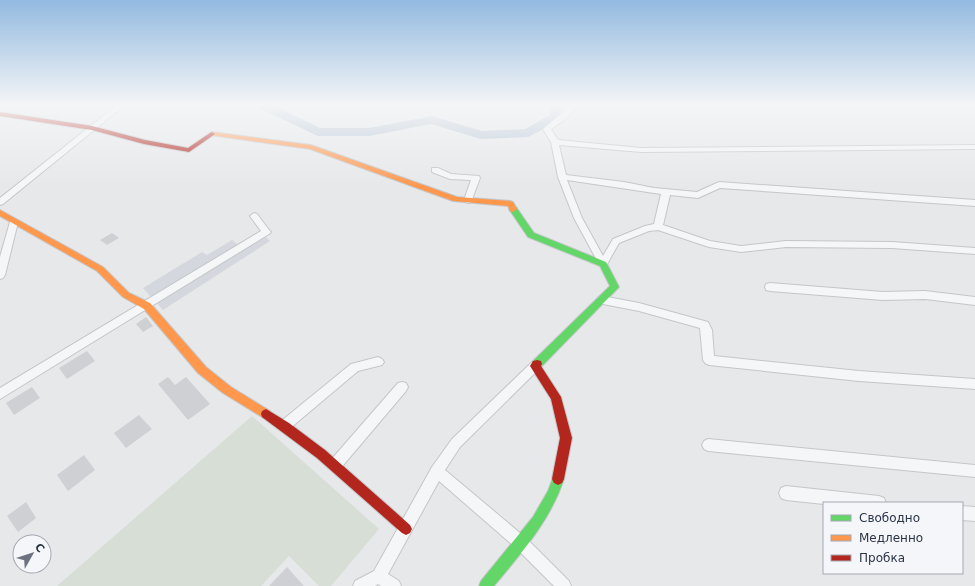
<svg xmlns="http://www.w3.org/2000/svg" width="975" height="586" font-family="'DejaVu Sans',sans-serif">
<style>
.built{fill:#d4d7dd}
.green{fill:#d6ded6}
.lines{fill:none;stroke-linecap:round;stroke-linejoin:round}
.river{fill:#b4c4d5;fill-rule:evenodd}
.building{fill:#ced0d3}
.street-casing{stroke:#c4c6c8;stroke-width:2}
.fast-casing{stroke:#c4c6c8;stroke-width:2}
.slow-casing{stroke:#c4c6c8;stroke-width:2}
.jam-casing{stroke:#c4c6c8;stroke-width:2}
.street{fill:#f5f6f7;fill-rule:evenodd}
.fast{fill:#63d668;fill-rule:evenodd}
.slow{fill:#ff974d;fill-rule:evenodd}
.jam{fill:#b3261e;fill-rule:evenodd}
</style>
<rect width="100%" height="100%" fill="#e6e8ea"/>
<path class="built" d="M 265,236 L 270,241 L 163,310 L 143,288 L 202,252 L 207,255 L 232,240 L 244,249 Z"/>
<path class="green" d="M 252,416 L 379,529 L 331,586 L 319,586 L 289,556 L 261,586 L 57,586 Z"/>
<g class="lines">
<path class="river" d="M 257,105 L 273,105 L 320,128 L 369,128 L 432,116 L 482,131 L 525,129 L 550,115 L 550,105 L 562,105 L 562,117 L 561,120 L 528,137 L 481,139 L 431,124 L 369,136 L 318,136 L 259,108 Z"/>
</g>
<path class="building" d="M 112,233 L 119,238 L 107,245 L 100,240 Z
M 146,317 L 153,326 L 143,332 L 136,324 Z
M 87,351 L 95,361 L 67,379 L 59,368 Z
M 168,377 L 175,385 L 186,377 L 210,404 L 188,420 L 158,384 Z
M 32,387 L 40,398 L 14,415 L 6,403 Z
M 139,415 L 152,429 L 126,448 L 114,433 Z
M 84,455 L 95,470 L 68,491 L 57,475 Z
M 26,502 L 36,518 L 18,532 L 7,516 Z
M 287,567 L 304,586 L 269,586 Z"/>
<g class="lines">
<defs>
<path id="street" d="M 117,105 L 125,105 L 3,204 L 0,205 L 0,198 Z
M 569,105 L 577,105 L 567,118 L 551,129 L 558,140 L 641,148 L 975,145 L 975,149 L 641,152 L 559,145 L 566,175 L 624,182 L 654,188 L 697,192 L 719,182 L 975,200 L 975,206 L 720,188 L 698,198 L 670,195 L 663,225 L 710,241 L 741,246 L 786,241 L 892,242 L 975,248 L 975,254 L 892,248 L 786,247 L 741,252 L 709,247 L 658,230 L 649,231 L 619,243 L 606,266 L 600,266 L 574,218 L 558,177 L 551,142 L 543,129 L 561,114 ZM 567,180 L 661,194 L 654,224 L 645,226 L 613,239 L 603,256 L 582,218 Z
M 432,168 L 438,168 L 451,174 L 479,176 L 480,178 L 471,202 L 468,203 L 464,200 L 471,180 L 450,179 L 432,172 Z
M 254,213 L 257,214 L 269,230 L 271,232 L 269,234 L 0,399 L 0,388 L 261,231 L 250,216 Z
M 14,219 L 18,222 L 5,275 L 3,278 L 0,279 L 0,257 L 10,222 Z
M 770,283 L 883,292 L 925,291 L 975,297 L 975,305 L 925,299 L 883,300 L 770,291 L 766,290 L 765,287 L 766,284 Z
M 602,296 L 639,303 L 708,322 L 712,330 L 714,356 L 859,371 L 975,379 L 975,389 L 859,381 L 709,365 L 705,363 L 703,360 L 700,328 L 639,311 L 598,303 L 597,300 L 598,297 Z
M 378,357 L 382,359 L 384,362 L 382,365 L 358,371 L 288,430 L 284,432 L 280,430 L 278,426 L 280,422 L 351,364 Z
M 535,361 L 539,363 L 541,366 L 539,369 L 460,447 L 445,470 L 526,538 L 569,581 L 571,586 L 554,586 L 516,548 L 439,481 L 388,574 L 399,581 L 401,586 L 381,586 L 378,584 L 375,586 L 353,586 L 355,581 L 374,571 L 432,467 L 452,439 L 531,363 Z
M 402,382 L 406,383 L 408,387 L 406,391 L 340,469 L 335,471 L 330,469 L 329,465 L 330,461 L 398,383 Z
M 708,439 L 975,465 L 975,477 L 708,451 L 704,449 L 702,445 L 704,441 Z
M 786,486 L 879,496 L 884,498 L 886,503 L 824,504 L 786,500 L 781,498 L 779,493 L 781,488 Z
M 962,506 L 975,507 L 975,521 L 962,520 Z"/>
<path id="fast" d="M 513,206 L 516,207 L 534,233 L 606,262 L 619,287 L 541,367 L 537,368 L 533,367 L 532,364 L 533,361 L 610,286 L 600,266 L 528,237 L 509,209 Z
M 558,473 L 562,475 L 564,479 C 550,521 522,552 494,586 L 479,586 L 481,581 L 533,517 L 548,491 L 554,475 Z"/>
<path id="slow" d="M 212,132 L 311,145 L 457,197 L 510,201 L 513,202 L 517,209 L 513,212 L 510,211 L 508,206 L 453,201 L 310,149 L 210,135 L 209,134 Z
M 0,210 L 103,267 L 129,293 L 150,303 L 206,367 L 231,387 L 270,411 L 271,414 L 270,417 L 266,419 L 262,417 L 223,393 L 198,373 L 144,309 L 123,297 L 97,271 L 0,216 Z"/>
<path id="jam" d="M 0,112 L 92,126 L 145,140 L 188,148 L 210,133 L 212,132 L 215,134 L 189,152 L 144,144 L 92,130 L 0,116 Z
M 537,360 L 541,361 L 542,364 L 541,366 L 561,397 L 572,438 L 564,479 L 562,483 L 558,485 L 554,483 L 552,479 L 560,438 L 551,399 L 530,366 L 533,361 Z
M 266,409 L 289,423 L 325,450 L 410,525 L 412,529 L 410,533 L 406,535 L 402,533 L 317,458 L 262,417 L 261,414 L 262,411 Z"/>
</defs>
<use href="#street" class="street-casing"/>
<use href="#fast" class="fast-casing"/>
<use href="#slow" class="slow-casing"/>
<use href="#jam" class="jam-casing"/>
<use href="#street" class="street"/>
<use href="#fast" class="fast"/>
<use href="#slow" class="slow"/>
<use href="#jam" class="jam"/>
</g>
<linearGradient id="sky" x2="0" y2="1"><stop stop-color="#93bae0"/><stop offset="0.56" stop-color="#f4f5f6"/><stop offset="1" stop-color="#f4f5f6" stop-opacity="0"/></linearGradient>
<rect width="975" height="187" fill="url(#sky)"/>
<rect x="823" y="502" width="140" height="72" fill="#f4f6f9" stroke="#a4a8b1"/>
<rect x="831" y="515" width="20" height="6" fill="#63d668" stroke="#a4a8b1"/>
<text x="859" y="522" font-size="12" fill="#2b3445">Свободно</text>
<rect x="831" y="535" width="20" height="6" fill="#ff974d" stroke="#a4a8b1"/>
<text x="859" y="542" font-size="12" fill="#2b3445">Медленно</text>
<rect x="831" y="555" width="20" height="6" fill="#b3261e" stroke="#a4a8b1"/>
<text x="859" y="562" font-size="12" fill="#2b3445">Пробка</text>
<g transform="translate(32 554) rotate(51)"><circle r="19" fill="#f4f6f9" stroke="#a4a8b1"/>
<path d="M0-3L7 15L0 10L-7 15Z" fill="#6c737f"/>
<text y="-6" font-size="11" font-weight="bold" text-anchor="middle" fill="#2b3445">С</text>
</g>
</svg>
